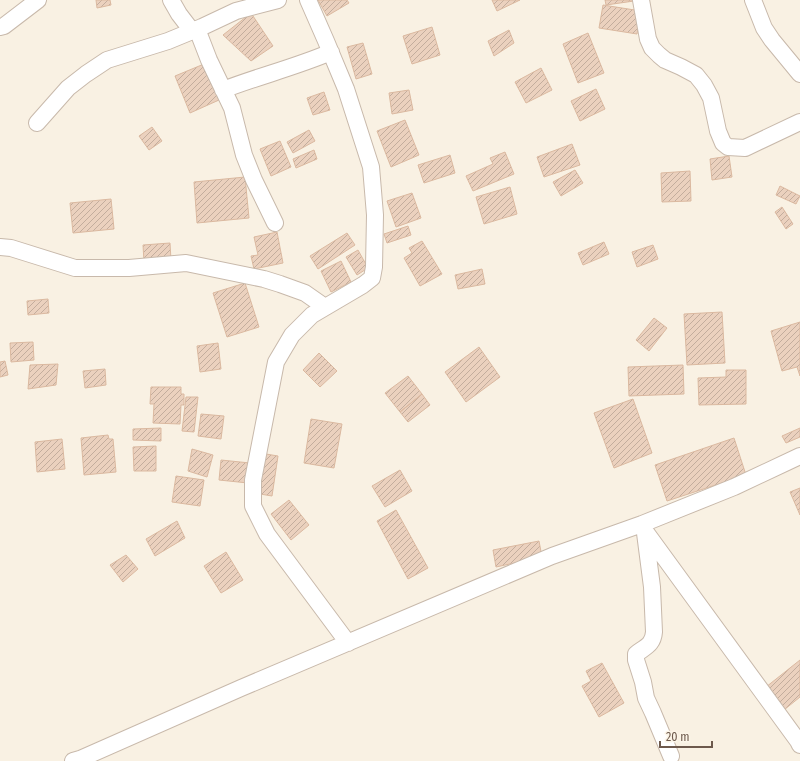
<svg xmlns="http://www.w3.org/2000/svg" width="800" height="761" font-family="'Fira Sans Condensed',sans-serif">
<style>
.building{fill:url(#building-hatch);stroke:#dbb9a0}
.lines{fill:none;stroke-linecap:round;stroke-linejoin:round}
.minor-casing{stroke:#c8b9ab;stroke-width:18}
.minor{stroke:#fff;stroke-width:16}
</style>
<defs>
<pattern id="building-hatch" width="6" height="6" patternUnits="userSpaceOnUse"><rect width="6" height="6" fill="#ebd1be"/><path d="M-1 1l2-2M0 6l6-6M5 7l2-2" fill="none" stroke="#c3ad9d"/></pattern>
</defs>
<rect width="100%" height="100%" fill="#f9f1e3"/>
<path class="building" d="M 96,0 L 110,0 L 111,5 L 97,8 Z
M 318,0 L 347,0 L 349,3 L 327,16 Z
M 492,0 L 520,0 L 497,11 Z
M 605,0 L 634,0 L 634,1 L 606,5 Z
M 603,5 L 641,11 L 637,34 L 599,28 Z
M 251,13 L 273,46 L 251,61 L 223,35 Z
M 432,27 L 440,55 L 412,64 L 403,36 Z
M 509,30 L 514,43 L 494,56 L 488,41 Z
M 588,33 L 604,73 L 578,83 L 563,44 Z
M 363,43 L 372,74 L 356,79 L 347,47 Z
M 204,64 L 219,100 L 190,113 L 175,76 Z
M 541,68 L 552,90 L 526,103 L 515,82 Z
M 596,89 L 605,109 L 580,121 L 571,101 Z
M 409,90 L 413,110 L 392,114 L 389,93 Z
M 324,92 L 330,110 L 313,115 L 307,98 Z
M 405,120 L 419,155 L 391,167 L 377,131 Z
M 152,127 L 162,141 L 149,150 L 139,136 Z
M 309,130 L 315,141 L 293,153 L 287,142 Z
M 280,141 L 291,167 L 271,176 L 260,149 Z
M 572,144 L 580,165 L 544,177 L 537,157 Z
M 314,150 L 317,159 L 296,168 L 293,159 Z
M 505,152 L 514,174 L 473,191 L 466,176 L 493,164 L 490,158 Z
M 450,155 L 455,173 L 424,183 L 418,165 Z
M 729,156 L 732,177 L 712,180 L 710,159 Z
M 575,170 L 583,183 L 561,196 L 553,182 Z
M 690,171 L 691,201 L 662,202 L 661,173 Z
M 245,177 L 249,218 L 197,223 L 194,182 Z
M 780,186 L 800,196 L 796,204 L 776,195 Z
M 510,187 L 517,214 L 484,224 L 476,197 Z
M 412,193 L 421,218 L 396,227 L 387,201 Z
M 111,199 L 114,229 L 73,233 L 70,203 Z
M 782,207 L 793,224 L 786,229 L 775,212 Z
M 408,226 L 411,235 L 387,243 L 384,234 Z
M 277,232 L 283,263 L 254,269 L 251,256 L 258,255 L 254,237 Z
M 347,233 L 355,245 L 318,269 L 310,256 Z
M 422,241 L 442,274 L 420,286 L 404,258 L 412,253 L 409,248 Z
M 604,242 L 609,254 L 583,265 L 578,253 Z
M 170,243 L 171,260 L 144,262 L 143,245 Z
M 653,245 L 658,259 L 637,267 L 632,252 Z
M 358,250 L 368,268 L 357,275 L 346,257 Z
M 341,261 L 351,282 L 331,292 L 321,271 Z
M 482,269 L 485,284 L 458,289 L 455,275 Z
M 245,283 L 259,327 L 227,337 L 213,293 Z
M 48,299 L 49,313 L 28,315 L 27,301 Z
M 722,312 L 725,363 L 687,365 L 684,314 Z
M 654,318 L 667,328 L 649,351 L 636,340 Z
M 800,322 L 800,376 L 797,367 L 782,371 L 771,331 Z
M 33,342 L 34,360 L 11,362 L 10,343 Z
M 218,343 L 221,369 L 200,372 L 197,346 Z
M 479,347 L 500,377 L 466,402 L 445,372 Z
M 319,353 L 337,371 L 320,387 L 303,370 Z
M 5,361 L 8,375 L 0,377 L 0,362 Z
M 58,364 L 56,385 L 28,389 L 30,365 Z
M 683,365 L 684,394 L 629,396 L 628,367 Z
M 105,369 L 106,385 L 85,388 L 83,371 Z
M 726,370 L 746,370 L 746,404 L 699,405 L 698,378 L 726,377 Z
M 408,376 L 422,394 L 400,412 L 385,393 Z
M 151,387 L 181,387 L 181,394 L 184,394 L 184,405 L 181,405 L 180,424 L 153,423 L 154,404 L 150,404 Z
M 422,394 L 430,405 L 408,422 L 400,412 Z
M 186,397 L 198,397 L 194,432 L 182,431 Z
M 633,399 L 652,453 L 614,468 L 594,413 Z
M 201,414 L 224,416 L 221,439 L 198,436 Z
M 311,419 L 342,424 L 334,468 L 304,463 Z
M 161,428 L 161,441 L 133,440 L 133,429 Z
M 800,428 L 800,437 L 786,443 L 782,436 Z
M 108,435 L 109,439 L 113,439 L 116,472 L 84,475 L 81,438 Z
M 734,438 L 746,475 L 667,501 L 655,465 Z
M 62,439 L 65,469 L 37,472 L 35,442 Z
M 156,446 L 156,471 L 134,471 L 133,447 Z
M 192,449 L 213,455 L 207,477 L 188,471 Z
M 260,453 L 278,456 L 272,496 L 254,493 Z
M 221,460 L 250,463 L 248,483 L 219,480 Z
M 400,470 L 412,491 L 385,507 L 372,486 Z
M 176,476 L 204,480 L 200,506 L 172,502 Z
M 800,488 L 800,515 L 790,492 Z
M 289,500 L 309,525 L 291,540 L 271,514 Z
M 396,510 L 428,568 L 408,579 L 377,521 Z
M 177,521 L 185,538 L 155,556 L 146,539 Z
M 539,541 L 542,557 L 496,567 L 493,550 Z
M 226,552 L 243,580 L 221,593 L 204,566 Z
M 126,555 L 138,569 L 123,582 L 110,565 Z
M 800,660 L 800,697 L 784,710 L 766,687 Z
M 602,663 L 624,703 L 599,717 L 582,686 L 591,681 L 586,671 Z"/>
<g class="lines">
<defs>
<path id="minor" d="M 171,0 L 179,14 L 192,31
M 308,0 L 326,41 L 346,89 L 371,167 L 375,215 L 374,267 L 372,278 L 363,285 L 312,315 L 292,335 L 276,362 L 253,480 L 253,506 L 267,534 L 348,643
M 641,0 L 648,39 L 652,48 L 659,55 L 665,60 L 681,67 L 696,75 L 704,85 L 711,98 L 718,131 L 723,143 L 728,147 L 745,148 L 800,122
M 753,0 L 764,28 L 772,40 L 800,74
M 0,27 L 4,26 L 38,0
M 197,29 L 209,60 L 232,108 L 244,155 L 254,180 L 275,223
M 223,90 C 259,76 296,67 331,52
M 37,123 L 68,88 L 86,74 L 107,60 L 168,41 L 202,27 L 236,11 L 278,0
M 0,247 L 11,248 L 75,268 L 129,268 L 186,263 L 264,279 L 280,284 L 305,293 L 325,307
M 642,524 L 645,531 L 798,741 L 800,745
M 645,533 L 652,587 L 654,632 C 653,645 645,647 636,654 L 636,660 L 643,682 L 646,698 L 653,713 L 671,756
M 73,761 L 80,759 L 241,688 L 552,556 L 642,524 L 734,487 L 800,456"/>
</defs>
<use href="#minor" class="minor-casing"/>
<use href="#minor" class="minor"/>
</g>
<path d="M660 741v6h52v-6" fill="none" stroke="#6d594c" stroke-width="2"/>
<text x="666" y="741" font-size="12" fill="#6d594c" stroke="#fcf5e8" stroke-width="3" paint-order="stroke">20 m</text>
</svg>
